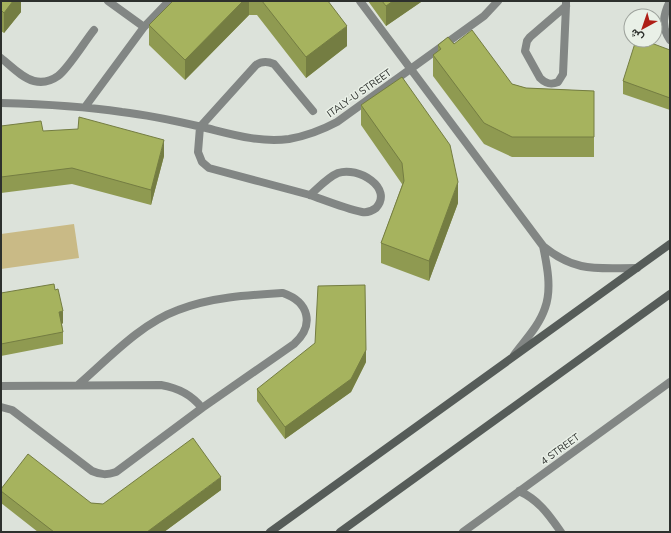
<svg xmlns="http://www.w3.org/2000/svg" width="671" height="533" font-family="Mulish,Vazirmatn,sans-serif">
<style>
.garden{fill:#c9ba86}
.lines{fill:none;stroke-linecap:round;stroke-linejoin:round}
.street{stroke:#828684;stroke-width:8}
.secondary{stroke:#565c59;stroke-width:8}
.wall{fill:#8f9a51}
.shaded-wall{fill:#747d42}
.building{fill:#a6b35e;stroke:#747d42}
.labels{text-anchor:middle;dominant-baseline:central;stroke-width:3;stroke-linejoin:round;paint-order:stroke}
.street-label{font-size:10px;fill:#2d302d;stroke:#e9f0e7}
</style>
<rect width="100%" height="100%" fill="#dce2da"/>
<path class="garden" d="M 74,224 L 79,258 L 1,269 L 1,234 Z"/>
<g class="lines">
<path class="street" d="M 108,1 L 144,27
M 360,1 L 543,246 C 576,273 597,268 637,268
M 670,1 C 663,15 661,27 670,40
M 566,6 L 530,37 L 527,41 L 525,51 L 540,78 C 546,84 551,85 558,82 L 563,74 L 566,6 L 566,1
M 1,58 C 11,66 22,78 34,81 C 42,83 51,81 58,76 C 68,69 85,41 94,30
M 1,103 C 41,104 82,106 122,112 C 149,115 176,121 202,127 C 231,134 259,143 289,139 C 306,136 322,130 337,122 L 484,16 L 498,1
M 85,107 L 144,27 L 169,1
M 310,195 C 318,188 328,177 338,173 C 358,166 394,188 376,208 C 372,211 367,213 362,212 C 344,208 327,201 310,195 C 276,186 243,177 209,168 L 202,162 L 198,152 L 200,127 L 256,65 C 262,61 267,61 274,64 L 313,111
M 514,355 C 525,340 539,326 545,308 C 552,289 547,265 543,246
M 1,386 L 161,385 C 178,388 191,394 202,408
M 1,407 L 12,410 L 92,471 C 101,475 107,475 116,472 L 202,408 L 294,344 C 315,325 309,302 283,293 C 248,295 211,297 178,310 C 140,324 108,359 78,385
M 519,491 C 539,500 549,515 561,532
M 463,532 L 670,382"/>
<path class="secondary" d="M 270,532 L 670,244
M 340,532 L 670,294"/>
</g>
<path class="wall" d="M 1,1 L 21,1 L 21,12 L 4,33 L 1,31 Z
M 173,1 L 328,1 L 347,46 L 306,78 L 257,15 L 249,15 L 185,80 L 149,45 L 149,25 Z
M 368,1 L 421,1 L 421,2 L 386,26 Z
M 454,44 L 512,84 L 526,88 L 594,91 L 594,157 L 512,157 L 484,144 L 433,76 L 433,55 L 438,52 L 438,45 Z
M 670,50 L 670,110 L 623,94 L 623,81 Z
M 361,105 L 458,203 L 429,281 L 381,263 L 381,243 L 402,185 L 402,184 L 361,125 Z
M 1,126 L 43,131 L 164,156 L 151,205 L 72,184 L 1,193 Z
M 1,293 L 63,323 L 62,324 L 63,332 L 63,344 L 1,356 Z
M 366,362 L 351,392 L 285,439 L 257,401 L 257,389 Z
M 1,489 L 91,503 L 103,504 L 221,490 L 164,532 L 38,532 L 1,503 Z"/>
<path class="shaded-wall" d="M 11,1 L 21,1 L 21,12 L 4,33 L 4,13 Z
M 243,1 L 249,1 L 249,15 L 185,80 L 185,60 Z
M 393,1 L 421,1 L 421,2 L 386,26 L 386,6 Z
M 347,26 L 347,46 L 306,78 L 306,57 Z
M 164,140 L 164,156 L 151,205 L 151,190 Z
M 458,182 L 458,203 L 429,281 L 429,261 Z
M 63,311 L 63,323 L 59,325 L 59,312 Z
M 366,350 L 366,362 L 351,392 L 285,439 L 285,427 Z
M 221,477 L 221,490 L 164,532 L 147,532 Z"/>
<path class="building" d="M 1,1 L 13,1 L 4,13 L 1,10 Z
M 173,1 L 243,1 L 185,60 L 149,25 Z
M 262,1 L 328,1 L 347,26 L 306,57 Z
M 382,1 L 393,1 L 386,6 Z
M 472,30 L 512,84 L 526,88 L 594,91 L 594,137 L 512,137 L 484,123 L 433,55 L 441,49 L 438,45 L 448,37 L 454,44 Z
M 636,40 L 643,40 L 670,50 L 670,98 L 623,81 Z
M 402,77 L 450,145 L 458,182 L 429,261 L 381,243 L 404,181 L 402,163 L 361,105 Z
M 79,117 L 164,140 L 151,190 L 72,168 L 1,177 L 1,126 L 41,121 L 43,131 L 78,129 Z
M 54,284 L 55,290 L 58,289 L 63,311 L 59,312 L 63,332 L 1,344 L 1,293 Z
M 365,285 L 366,350 L 351,379 L 285,427 L 257,389 L 315,343 L 318,286 Z
M 193,438 L 221,477 L 147,532 L 54,532 L 1,491 L 1,489 L 28,454 L 91,503 L 103,504 Z"/>
<g class="labels">
<g class="street-label">
<text transform="translate(359 93) rotate(-35)">ITALY-U STREET</text>
<text transform="translate(560 449) rotate(-36)">4 STREET</text>
</g>
</g>
<rect width="671" height="533" fill="none" stroke="#2d302d" stroke-width="4"/>
<g transform="translate(643 28) rotate(220)"><circle r="19" fill="#e9f0e7" stroke="#9ea39d"/>
<path d="M0-3L7 15L0 10L-7 15Z" fill="#ae1e16"/>
<text y="-6" font-size="11" font-weight="bold" text-anchor="middle" fill="#2d302d">ش</text>
</g>
</svg>
